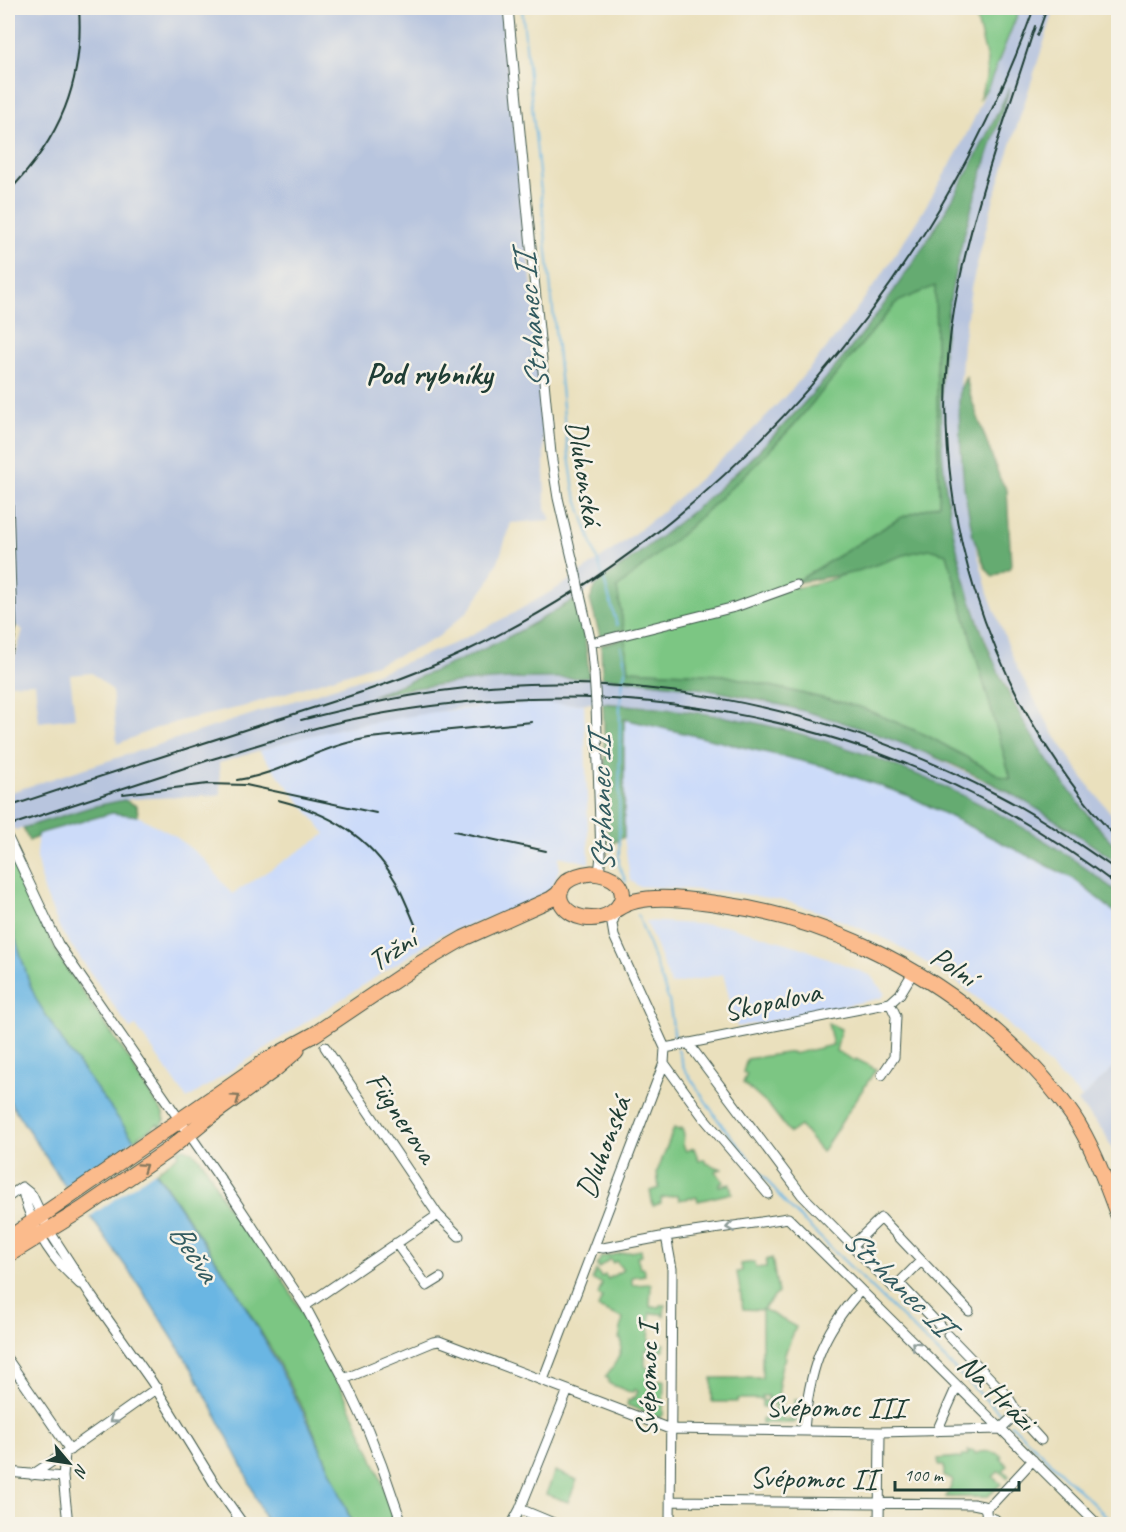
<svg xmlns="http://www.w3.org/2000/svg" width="1126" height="1532" font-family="Caveat,sans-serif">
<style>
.built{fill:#ccdbf9}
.industrial{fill:#b8c5de}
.green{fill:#7cc683;stroke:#4e825c;stroke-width:1.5}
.forest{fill:#65ab71;stroke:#427452;stroke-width:1.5}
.water{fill:#6ab6e3;stroke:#447a8c;stroke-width:1.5}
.pier{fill:#eae0bd}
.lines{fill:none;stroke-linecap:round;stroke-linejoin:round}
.stream{stroke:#6ab6e3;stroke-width:2}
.street-casing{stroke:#3d5549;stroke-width:11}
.primary-casing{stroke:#3d5549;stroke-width:17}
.street{stroke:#fff;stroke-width:9}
.primary{stroke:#fbbb8c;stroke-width:15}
.rail{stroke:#1f3d34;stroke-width:2}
.street-bridge-casing{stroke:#3d5549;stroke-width:11;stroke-linecap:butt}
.street-bridge{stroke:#fff;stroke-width:9}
.oneway{stroke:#82765c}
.oneway2{stroke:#8f9e9a}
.labels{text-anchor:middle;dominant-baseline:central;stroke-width:5;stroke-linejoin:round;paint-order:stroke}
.street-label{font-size:30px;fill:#1f3d34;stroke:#f7f3e8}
.water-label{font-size:32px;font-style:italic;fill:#325b60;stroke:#f7f3e8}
.neighbourhood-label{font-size:32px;font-weight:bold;fill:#1f3d34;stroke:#f7f3e8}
</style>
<rect width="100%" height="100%" fill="#f7f3e8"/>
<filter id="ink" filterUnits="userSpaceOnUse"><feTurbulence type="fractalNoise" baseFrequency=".0167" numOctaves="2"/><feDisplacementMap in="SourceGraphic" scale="12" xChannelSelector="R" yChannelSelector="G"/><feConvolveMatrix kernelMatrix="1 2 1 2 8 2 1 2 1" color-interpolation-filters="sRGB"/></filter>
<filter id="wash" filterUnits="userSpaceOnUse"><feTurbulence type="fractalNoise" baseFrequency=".008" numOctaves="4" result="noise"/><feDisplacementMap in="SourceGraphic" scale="24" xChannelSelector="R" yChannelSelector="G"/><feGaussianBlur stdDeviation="1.35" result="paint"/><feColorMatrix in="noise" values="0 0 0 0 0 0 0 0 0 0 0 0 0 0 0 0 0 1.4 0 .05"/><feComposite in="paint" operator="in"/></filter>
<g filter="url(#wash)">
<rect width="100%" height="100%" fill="#eae0bd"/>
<path class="built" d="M 554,703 L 584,704 L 589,863 L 559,856 L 559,870 L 551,889 L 527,903 L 441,935 L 187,1099 L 136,1026 L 130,1029 L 61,931 L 54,915 L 43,888 L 37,861 L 37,834 L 112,813 L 138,816 L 175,836 L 205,860 L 232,894 L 326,834 L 259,751 L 299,738 L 345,727 L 425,713 L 497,705 Z
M 623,719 L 823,766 L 910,796 L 1074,879 L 1118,915 L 1118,1063 L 1082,1098 L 1002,1018 L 952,978 L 888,940 L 823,913 L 786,901 L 730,892 L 638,886 L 630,880 L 624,837 Z
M 646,921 L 728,926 L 800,947 L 870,975 L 885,994 L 881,998 L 797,1016 L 737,1027 L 723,974 L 671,985 Z"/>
<path class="industrial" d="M 10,8 L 501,8 L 542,377 L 545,506 L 551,520 L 511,523 L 499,559 L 488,583 L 467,612 L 438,637 L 419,647 L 385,661 L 242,707 L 183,720 L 154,729 L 117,744 L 112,690 L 92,673 L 70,675 L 75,718 L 39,722 L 35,683 L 8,684 L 8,680 L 23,630 L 8,621 L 8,260 L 14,259 L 8,196 L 8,23 Z
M 1020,8 L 1055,8 L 994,198 L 971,288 L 963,344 L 959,404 L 960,434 L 964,487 L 973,536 L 988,593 L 1017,668 L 1055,736 L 1085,781 L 1118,822 L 1118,850 L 1070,792 L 1039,747 L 1026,725 L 997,668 L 970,599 L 962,571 L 955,540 L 946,490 L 941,435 L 941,404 L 944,342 L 948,315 L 952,285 L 967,222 L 1007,93 L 973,162 L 956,194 L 917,256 L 897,287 L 874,318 L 831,373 L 781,427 L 755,454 L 702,503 L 674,527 L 609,576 L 573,600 L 521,631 L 492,645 L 462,660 L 376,694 L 455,683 L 512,678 L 540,677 L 611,679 L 647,681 L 707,690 L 804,710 L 853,725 L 903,743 L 999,788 L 1038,809 L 1118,863 L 1118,893 L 1053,846 L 1026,830 L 945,787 L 893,765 L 846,748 L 798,733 L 751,722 L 703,714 L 654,707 L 603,703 L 497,705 L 459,708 L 345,727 L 299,738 L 219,763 L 221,795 L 131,799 L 91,807 L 17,830 L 12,828 L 8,830 L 8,793 L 324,691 L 388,669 L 455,643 L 512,614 L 564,584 L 617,547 L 662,512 L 742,441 L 793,388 L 838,334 L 881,276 L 920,216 L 957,153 L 973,121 L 1003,52 Z
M 1118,1063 L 1118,1162 L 1104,1132 L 1078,1102 Z"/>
<path class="green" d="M 974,8 L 1020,8 L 988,87 L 979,100 L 986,78 L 987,60 Z
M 935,285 L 939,504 L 900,518 L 794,583 L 796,588 L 826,581 L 907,553 L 929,549 L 947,554 L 1011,779 L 1000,776 L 928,736 L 860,707 L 723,675 L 629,670 L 624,630 L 617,588 L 683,533 L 755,465 L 793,426 L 897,302 Z
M 8,849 L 25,890 L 43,923 L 59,957 L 131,1062 L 139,1078 L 163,1113 L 165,1120 L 160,1127 L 158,1124 L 134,1140 L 68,1050 L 37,1001 L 30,985 L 8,915 Z
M 828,1023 L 841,1029 L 836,1051 L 855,1061 L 856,1059 L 876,1069 L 822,1152 L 800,1126 L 790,1133 L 770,1107 L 743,1083 L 747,1074 L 743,1072 L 747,1059 L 792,1052 L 793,1054 L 833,1045 Z
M 674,1128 L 680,1130 L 681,1128 L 683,1129 L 683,1133 L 684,1134 L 683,1145 L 686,1151 L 694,1148 L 699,1161 L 704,1159 L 706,1163 L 722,1169 L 715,1171 L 724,1182 L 719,1184 L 719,1186 L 730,1184 L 732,1193 L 698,1201 L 697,1197 L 679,1200 L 678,1195 L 661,1198 L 661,1203 L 653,1206 L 650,1191 L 659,1188 L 657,1172 Z
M 184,1148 C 205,1153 215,1188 226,1205 C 233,1217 241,1222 250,1232 C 262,1245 272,1262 281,1277 C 296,1300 308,1324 321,1349 C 351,1405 378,1463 396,1524 L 353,1524 L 308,1418 L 269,1345 L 235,1288 L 156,1171 L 179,1155 L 177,1150 Z
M 641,1250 L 642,1255 L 637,1256 L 640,1268 L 644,1268 L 645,1275 L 632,1277 L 632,1285 L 651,1284 L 650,1307 L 659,1307 L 660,1305 L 665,1305 L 664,1316 L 663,1316 L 663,1314 L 650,1313 L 650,1316 L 649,1347 L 659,1347 L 660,1344 L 664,1344 L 664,1350 L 645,1350 L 645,1367 L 650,1368 L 650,1382 L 658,1382 L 659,1380 L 664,1380 L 663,1415 L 660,1418 L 627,1405 L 628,1400 L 631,1401 L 632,1397 L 635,1398 L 638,1391 L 634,1389 L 633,1392 L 630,1392 L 610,1384 L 608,1382 L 609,1379 L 605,1377 C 613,1367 624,1353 621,1339 L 619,1339 L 623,1318 L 598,1308 L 602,1297 L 598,1295 L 602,1283 L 592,1280 L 596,1270 L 601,1277 L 605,1275 L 608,1279 L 623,1270 L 616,1261 L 613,1263 L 610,1259 L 599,1268 L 597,1266 L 601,1257 Z
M 772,1258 L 778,1293 L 763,1309 L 796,1327 L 784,1356 L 786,1357 L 782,1364 L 778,1383 L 780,1384 L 778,1397 L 782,1398 L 782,1402 L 778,1403 L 778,1406 L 781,1406 L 781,1419 L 792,1420 L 794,1418 L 794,1400 L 798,1400 L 797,1420 L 794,1423 L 762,1423 L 762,1419 L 773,1419 L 775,1404 L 768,1404 L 767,1407 L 762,1407 L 762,1400 L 768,1401 L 768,1396 L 762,1396 L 762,1399 L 737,1399 L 737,1402 L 712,1402 L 712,1378 L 762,1378 L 762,1310 L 743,1309 L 737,1272 L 742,1271 L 741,1264 L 755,1262 L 756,1268 L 766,1267 L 766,1260 Z
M 968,1451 L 974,1451 L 975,1454 C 981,1450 995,1451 1002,1456 L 1000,1458 L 1008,1466 L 1003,1470 L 1009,1476 L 1007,1478 L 999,1471 L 993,1477 L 1001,1484 L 987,1497 L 946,1497 L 953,1481 L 951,1478 L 944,1477 L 944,1466 L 939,1465 L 938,1459 L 959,1457 L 961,1459 L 963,1455 L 968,1455 Z
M 555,1471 L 577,1480 L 568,1502 L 546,1494 Z"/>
<path class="forest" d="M 1010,87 C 989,152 966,217 953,283 C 922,434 950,593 1026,726 C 1044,757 1066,787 1088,815 C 1095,823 1102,832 1109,839 C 1111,842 1117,846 1118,850 C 1120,853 1118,859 1118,863 C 1080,836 1041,809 999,787 C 876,724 741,686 602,678 L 601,645 L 625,638 L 629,670 L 723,675 L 860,707 L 928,736 L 1000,776 L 1011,779 L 947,554 L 929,549 L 907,554 L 852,573 L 794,583 L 900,518 L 939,504 L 935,286 L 897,302 L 793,426 L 755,465 L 683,533 L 617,588 L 624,630 L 600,636 L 590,600 L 596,585 C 632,559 667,533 701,504 C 803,416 889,310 956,193 C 976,158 993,123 1010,87 Z
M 966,377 L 971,398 L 1000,479 L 1007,490 L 1011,567 L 993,577 L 985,567 L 973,536 L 964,487 L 960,434 L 959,404 L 960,389 Z
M 573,600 C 584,615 588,658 589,678 C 533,677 478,679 422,687 C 405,689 389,693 372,696 C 412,680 453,665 492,645 C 520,632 547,616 573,600 Z
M 603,703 C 653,707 703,712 752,722 C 880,750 1016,810 1118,893 L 1118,915 L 1074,879 L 909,796 L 823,766 L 624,719 L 624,837 L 608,846 Z
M 124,800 L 137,806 L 138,816 L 112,813 L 37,834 L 37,837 L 29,841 L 23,828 L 91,807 Z"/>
<path class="water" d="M 8,915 L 30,985 L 37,1001 L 68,1050 L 134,1140 L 237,1292 L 267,1345 L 307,1420 L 334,1479 L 352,1524 L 267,1524 L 242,1465 L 192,1369 L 141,1288 L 90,1216 L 63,1183 L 8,1099 Z"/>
<path class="pier" d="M 137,1138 L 158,1169 L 88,1218 L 64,1188 Z"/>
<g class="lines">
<path class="stream" d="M 522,8 L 566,436 L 574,490 L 604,580 L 617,625
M 621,646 L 626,667 L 623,680 L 620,706 L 619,865 L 626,882
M 638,915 L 669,1001 L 675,1039
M 678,1050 L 684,1068 L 718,1120 L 786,1204 L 1007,1420
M 1011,1424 L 1114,1524"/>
</g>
</g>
<g filter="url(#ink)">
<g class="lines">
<defs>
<path id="street" d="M 508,8 L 551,454 L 558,498 L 576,575
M 8,497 L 12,627 L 8,650
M 580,595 L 591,643 L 594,674
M 591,643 L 735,607 L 796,585
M 596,704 L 601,855 L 599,874
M 8,838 L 58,944 L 228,1190 L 305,1306 L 344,1379 L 368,1430 L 382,1466 L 402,1524
M 688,1043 L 802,1195 L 894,1288 L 921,1261
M 325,1047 L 438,1215 L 459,1236
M 665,1048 L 890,1003 L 900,994 L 914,971
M 664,1063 L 704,1118 L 768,1194
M 882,1075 L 894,1057 L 896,1016 L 890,1003
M 22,1187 L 32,1195 L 48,1229 L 92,1297 L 152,1382 L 214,1483 L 243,1524
M 22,1187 C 27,1214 42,1243 60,1264 C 66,1271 73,1277 80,1284
M 8,1197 L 22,1187
M 666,1236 L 672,1269 L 670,1524
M 396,1243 L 427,1286 L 440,1278
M 594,1246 L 603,1248 L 666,1236 L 788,1218 L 1097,1524
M 852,1246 L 881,1218 L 969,1311
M 899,1283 L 941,1327
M 305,1306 L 438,1215
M 948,1335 L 1008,1397 L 1020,1417 L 1041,1440
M 8,1360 L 70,1450
M 344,1379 L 433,1342 L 439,1341 L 670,1429 L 880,1432 L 1000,1429
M 543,1380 L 664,1063 L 665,1048 L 614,936 L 612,924 L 617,910
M 1000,1429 L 1012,1418 L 1017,1411
M 804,1430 C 809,1372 820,1335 860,1291
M 937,1431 L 957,1386
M 65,1453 L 63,1477 L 68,1524
M 8,1472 L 63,1477
M 32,1475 L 65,1453 L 157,1388
M 670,1501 L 973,1504 L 983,1506 L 986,1510 L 987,1524
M 985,1508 L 994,1502 L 1033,1460
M 520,1509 L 556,1524
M 987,1517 L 995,1519 L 999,1524
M 512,1524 L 520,1509 L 568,1390
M 879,1524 L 880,1432"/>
<path id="primary" d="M 592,873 C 641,877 625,924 584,918 C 567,915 550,898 566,882 C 573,876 583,874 592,873 Z
M 617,909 C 642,891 691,900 720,904 C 824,918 922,965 1000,1035 C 1027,1059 1053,1086 1073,1116 C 1093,1146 1105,1181 1118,1215
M 8,1239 L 267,1060 L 315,1034 L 416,966 L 464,938 L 551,899 L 558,894 L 562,888
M 8,1255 L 81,1210 L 167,1151 L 209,1117 L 274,1070 L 297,1050"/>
</defs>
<use href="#street" class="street-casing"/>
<use href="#primary" class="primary-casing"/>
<use href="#street" class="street"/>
<use href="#primary" class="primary"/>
<path class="rail" d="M 1035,26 C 1006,118 972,209 955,304 C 921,496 987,698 1118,840
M 1037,36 L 1047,8
M 8,192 C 60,139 84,82 79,8
M 301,720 C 341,710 381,700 421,694 C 617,663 821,702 996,794 C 1039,816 1079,844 1118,871
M 237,780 C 267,776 294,762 323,751 C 338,745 353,741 369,738 L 532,722
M 123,794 L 208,784 L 246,785 L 376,813
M 278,800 C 329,813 369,836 396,882 C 404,897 410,913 417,929
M 8,807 C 97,777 186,749 275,720 C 338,700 402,681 462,653 C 725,531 937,279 1034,8
M 8,826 C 75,804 142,782 209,760 C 254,746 299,731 344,721 C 618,662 895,714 1118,886
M 454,831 L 546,851"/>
<defs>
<path id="street-bridge" d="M 576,575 L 580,595
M 594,674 L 596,704"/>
</defs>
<use href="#street-bridge" class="street-bridge-casing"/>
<use href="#street-bridge" class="street-bridge"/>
</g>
<defs><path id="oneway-chevron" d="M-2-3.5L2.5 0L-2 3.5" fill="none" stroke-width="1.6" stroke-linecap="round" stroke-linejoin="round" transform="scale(1.5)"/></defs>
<g class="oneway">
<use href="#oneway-chevron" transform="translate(236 1098) rotate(-35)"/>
<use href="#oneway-chevron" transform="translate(143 1167) rotate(-35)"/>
</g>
<g class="oneway2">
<use href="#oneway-chevron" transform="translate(730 1227) rotate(171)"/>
<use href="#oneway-chevron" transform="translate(915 1345) rotate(-135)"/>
<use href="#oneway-chevron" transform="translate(113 1419) rotate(145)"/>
</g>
</g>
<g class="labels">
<g class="street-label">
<text transform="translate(585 473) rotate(81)">Dluhonská</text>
<text transform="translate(392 950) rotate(-33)">Tržní</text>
<text transform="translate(954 966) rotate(34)">Polní</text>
<text transform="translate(772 1001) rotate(-12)">Skopalova</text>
<text transform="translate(402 1117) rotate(56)">Fügnerova</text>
<text transform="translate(603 1147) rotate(-69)">Dluhonská</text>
<text transform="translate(647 1380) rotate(-89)">Svépomoc I</text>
<text transform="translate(997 1392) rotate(44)">Na Hrázi</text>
<text transform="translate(835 1407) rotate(1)">Svépomoc III</text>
<text transform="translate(813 1478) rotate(1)">Svépomoc II</text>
</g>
<g class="water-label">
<text transform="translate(531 322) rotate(-96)">Strhanec II</text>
<text transform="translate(601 804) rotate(-92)">Strhanec II</text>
<text transform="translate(194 1252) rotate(56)">Bečva</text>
<text transform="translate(898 1282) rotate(44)">Strhanec II</text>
</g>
<g class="neighbourhood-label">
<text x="429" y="373">Pod rybníky</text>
</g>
</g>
<rect width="1126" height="1532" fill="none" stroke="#f7f3e8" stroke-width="30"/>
<g transform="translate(69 1463) rotate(119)" stroke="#f7f3e8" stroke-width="4.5" paint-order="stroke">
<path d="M0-4.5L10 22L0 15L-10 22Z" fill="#1f3d34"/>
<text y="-9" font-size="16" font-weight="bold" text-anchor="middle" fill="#1f3d34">N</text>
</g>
<path d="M895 1481v9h124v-9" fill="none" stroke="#1f3d34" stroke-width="3"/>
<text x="904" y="1481" font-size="18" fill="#1f3d34" stroke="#f7f3e8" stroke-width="4.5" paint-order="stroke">100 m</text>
</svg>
